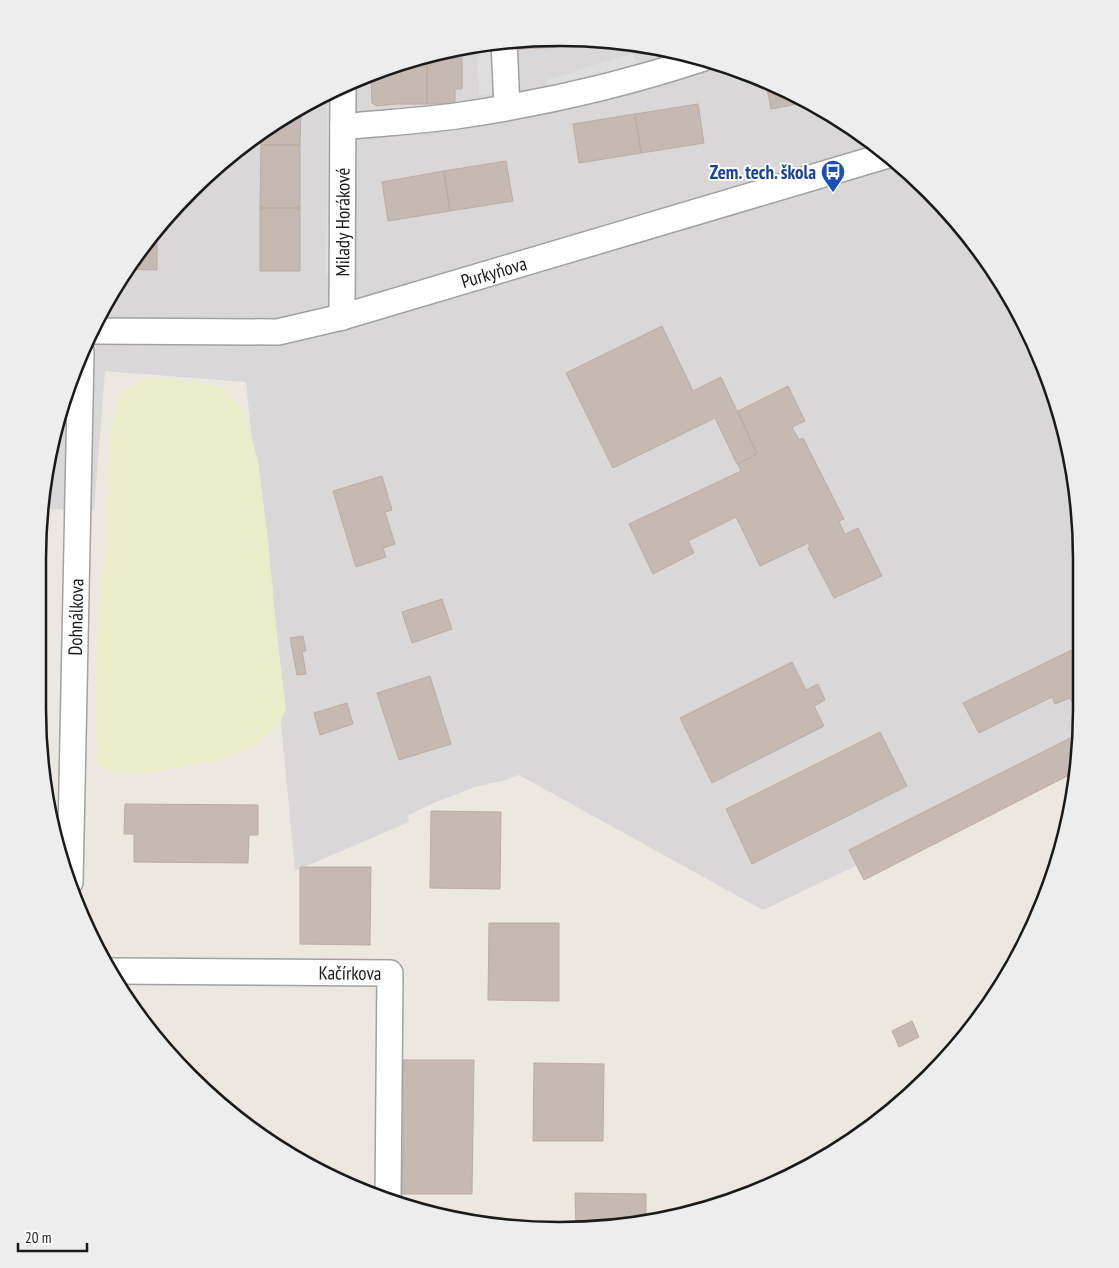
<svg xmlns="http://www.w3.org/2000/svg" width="1119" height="1268" font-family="'PT Sans Narrow',sans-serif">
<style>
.residential{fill:#d9d7d7}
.farmland{fill:#ebecca}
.parking{fill:#dedede}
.building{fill:#c4b9b3;stroke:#bdaca2}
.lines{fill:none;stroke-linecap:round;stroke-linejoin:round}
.minor-casing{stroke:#a1a1a1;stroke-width:28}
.minor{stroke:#fff;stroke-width:25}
.labels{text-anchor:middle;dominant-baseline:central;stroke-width:4;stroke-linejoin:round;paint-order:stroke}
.transit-label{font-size:19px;font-weight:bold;fill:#164399;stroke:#fff;text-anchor:end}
.street-label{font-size:19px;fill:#1a1a1a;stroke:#fff}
.rim{fill:none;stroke:#1a1a1a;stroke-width:2.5}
</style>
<rect width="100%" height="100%" fill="#ece7e0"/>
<path class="residential" d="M 525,39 L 627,42 L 727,65 L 820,107 L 903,167 L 973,242 L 1028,328 L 1064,424 L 1080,526 L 1080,743 L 1077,761 L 763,910 L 519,775 L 506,780 L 475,787 L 436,802 L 408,815 L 409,822 L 295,871 L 281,722 L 285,709 L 258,461 L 252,440 L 246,382 L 105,371 L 94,510 L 45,509 L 47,458 L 77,360 L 108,298 L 167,215 L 242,146 L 328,91 L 424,55 Z"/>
<path class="farmland" d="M 144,378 L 177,380 L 220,386 L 238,403 L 245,417 L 258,461 L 268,539 L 277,635 L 286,709 L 279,725 L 255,745 L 222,760 L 149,773 L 117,773 L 99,766 L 96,735 L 97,652 L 101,582 L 106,548 L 110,442 L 119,394 Z"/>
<path class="parking" d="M 495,44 L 495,94 L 479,95 L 477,47 Z
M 633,53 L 638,69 L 550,95 L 546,80 Z
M 336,89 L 334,276 L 326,277 L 327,92 Z"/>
<path class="building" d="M 525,39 L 558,40 L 559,47 L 519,49 L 519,40 Z
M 423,56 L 426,56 L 427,58 L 427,104 L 396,104 L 377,106 L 372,103 L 371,75 Z
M 427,58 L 462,58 L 462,89 L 455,89 L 455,104 L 427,104 Z
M 766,83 L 808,102 L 771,109 Z
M 698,104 L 704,143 L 641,153 L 635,114 Z
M 301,109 L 300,145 L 261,145 L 261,133 Z
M 635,114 L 641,153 L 579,163 L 573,124 Z
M 261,145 L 300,145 L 300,208 L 260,208 Z
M 506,161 L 513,201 L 450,211 L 444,171 Z
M 444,171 L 450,211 L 388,221 L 382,182 Z
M 260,208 L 300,208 L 300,271 L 260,271 Z
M 157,230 L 157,270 L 128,269 Z
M 662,326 L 693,391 L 721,377 L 757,454 L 737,464 L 715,418 L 613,468 L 566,373 Z
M 788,386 L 805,421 L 792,427 L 799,440 L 803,438 L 844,519 L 839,521 L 841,526 L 845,534 L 858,528 L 882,576 L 834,598 L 808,548 L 810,547 L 808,543 L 760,566 L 736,517 L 688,541 L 694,553 L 653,574 L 629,524 L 741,471 L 738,464 L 757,454 L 738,411 Z
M 382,476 L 392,510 L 385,512 L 395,544 L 383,548 L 386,557 L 356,567 L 333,491 Z
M 442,599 L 452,629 L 412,643 L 402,612 Z
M 303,636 L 306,651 L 302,651 L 306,674 L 297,675 L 290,638 Z
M 1080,646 L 1080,704 L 1074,707 L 1070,698 L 1055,704 L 1052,697 L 979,733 L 963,703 Z
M 792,662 L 806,690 L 818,684 L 825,700 L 814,706 L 824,726 L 712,783 L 680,718 Z
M 430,676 L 451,744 L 399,760 L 377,693 Z
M 347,703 L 353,724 L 320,735 L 314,713 Z
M 880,732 L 907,786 L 752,864 L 726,809 Z
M 1080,733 L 1075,772 L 864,880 L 849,850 Z
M 125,804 L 258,805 L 258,835 L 249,835 L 248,863 L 134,862 L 134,834 L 124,834 Z
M 431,811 L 501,812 L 500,889 L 430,888 Z
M 300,867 L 371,867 L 370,945 L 300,944 Z
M 489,923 L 559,923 L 559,1001 L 488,1000 Z
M 912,1021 L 919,1037 L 899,1047 L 892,1031 Z
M 403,1060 L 474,1060 L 472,1194 L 402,1194 L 403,1147 Z
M 534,1063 L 604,1064 L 603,1141 L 533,1141 Z
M 575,1193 L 646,1194 L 646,1221 L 593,1229 L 576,1228 Z"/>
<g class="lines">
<defs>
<g id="minor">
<path d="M 504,42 L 507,107"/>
<path d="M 343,127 C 380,123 419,121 456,116 C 539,104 622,85 701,59"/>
<path id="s1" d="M 342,317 L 343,86"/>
<path id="s2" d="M 92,331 L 278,332 L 342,317 L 888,155"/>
<path id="s3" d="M 70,882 L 81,352"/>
<path id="s4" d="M 112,971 L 390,973 L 388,1199"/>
</g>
</defs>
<use href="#minor" class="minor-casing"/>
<use href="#minor" class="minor"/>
</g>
<defs>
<symbol id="bus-pin" viewBox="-11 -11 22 30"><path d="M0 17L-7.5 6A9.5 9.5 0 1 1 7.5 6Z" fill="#1a4fb4" stroke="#fff"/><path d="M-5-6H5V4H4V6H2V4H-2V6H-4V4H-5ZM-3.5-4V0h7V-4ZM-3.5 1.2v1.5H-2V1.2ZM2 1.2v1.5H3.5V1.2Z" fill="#fff"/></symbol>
</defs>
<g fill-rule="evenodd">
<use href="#bus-pin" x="819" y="158" width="28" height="38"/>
</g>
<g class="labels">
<g class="transit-label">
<text x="816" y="172">Zem. tech. škola</text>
</g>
<g class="street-label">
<text stroke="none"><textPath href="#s1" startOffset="95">Milady Horákové</textPath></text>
<text stroke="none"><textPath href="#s2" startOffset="410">Purkyňova</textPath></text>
<text stroke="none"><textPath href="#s3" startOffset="265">Dohnálkova</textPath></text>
<text stroke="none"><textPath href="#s4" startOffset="238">Kačírkova</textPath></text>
</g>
</g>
<path d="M0 0H1119V1268H0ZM559 46H560A513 513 0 0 1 1073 559V709A513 513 0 0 1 560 1222H559A513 513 0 0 1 46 709V559A513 513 0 0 1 559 46Z" fill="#ededed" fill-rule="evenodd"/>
<path class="rim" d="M559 46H560A513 513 0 0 1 1073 559V709A513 513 0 0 1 560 1222H559A513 513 0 0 1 46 709V559A513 513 0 0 1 559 46Z"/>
<path d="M18 1243v8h69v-8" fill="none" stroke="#1a1a1a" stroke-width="2.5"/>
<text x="25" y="1243" font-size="15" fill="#1a1a1a" stroke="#ffffff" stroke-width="4" paint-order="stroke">20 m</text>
</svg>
